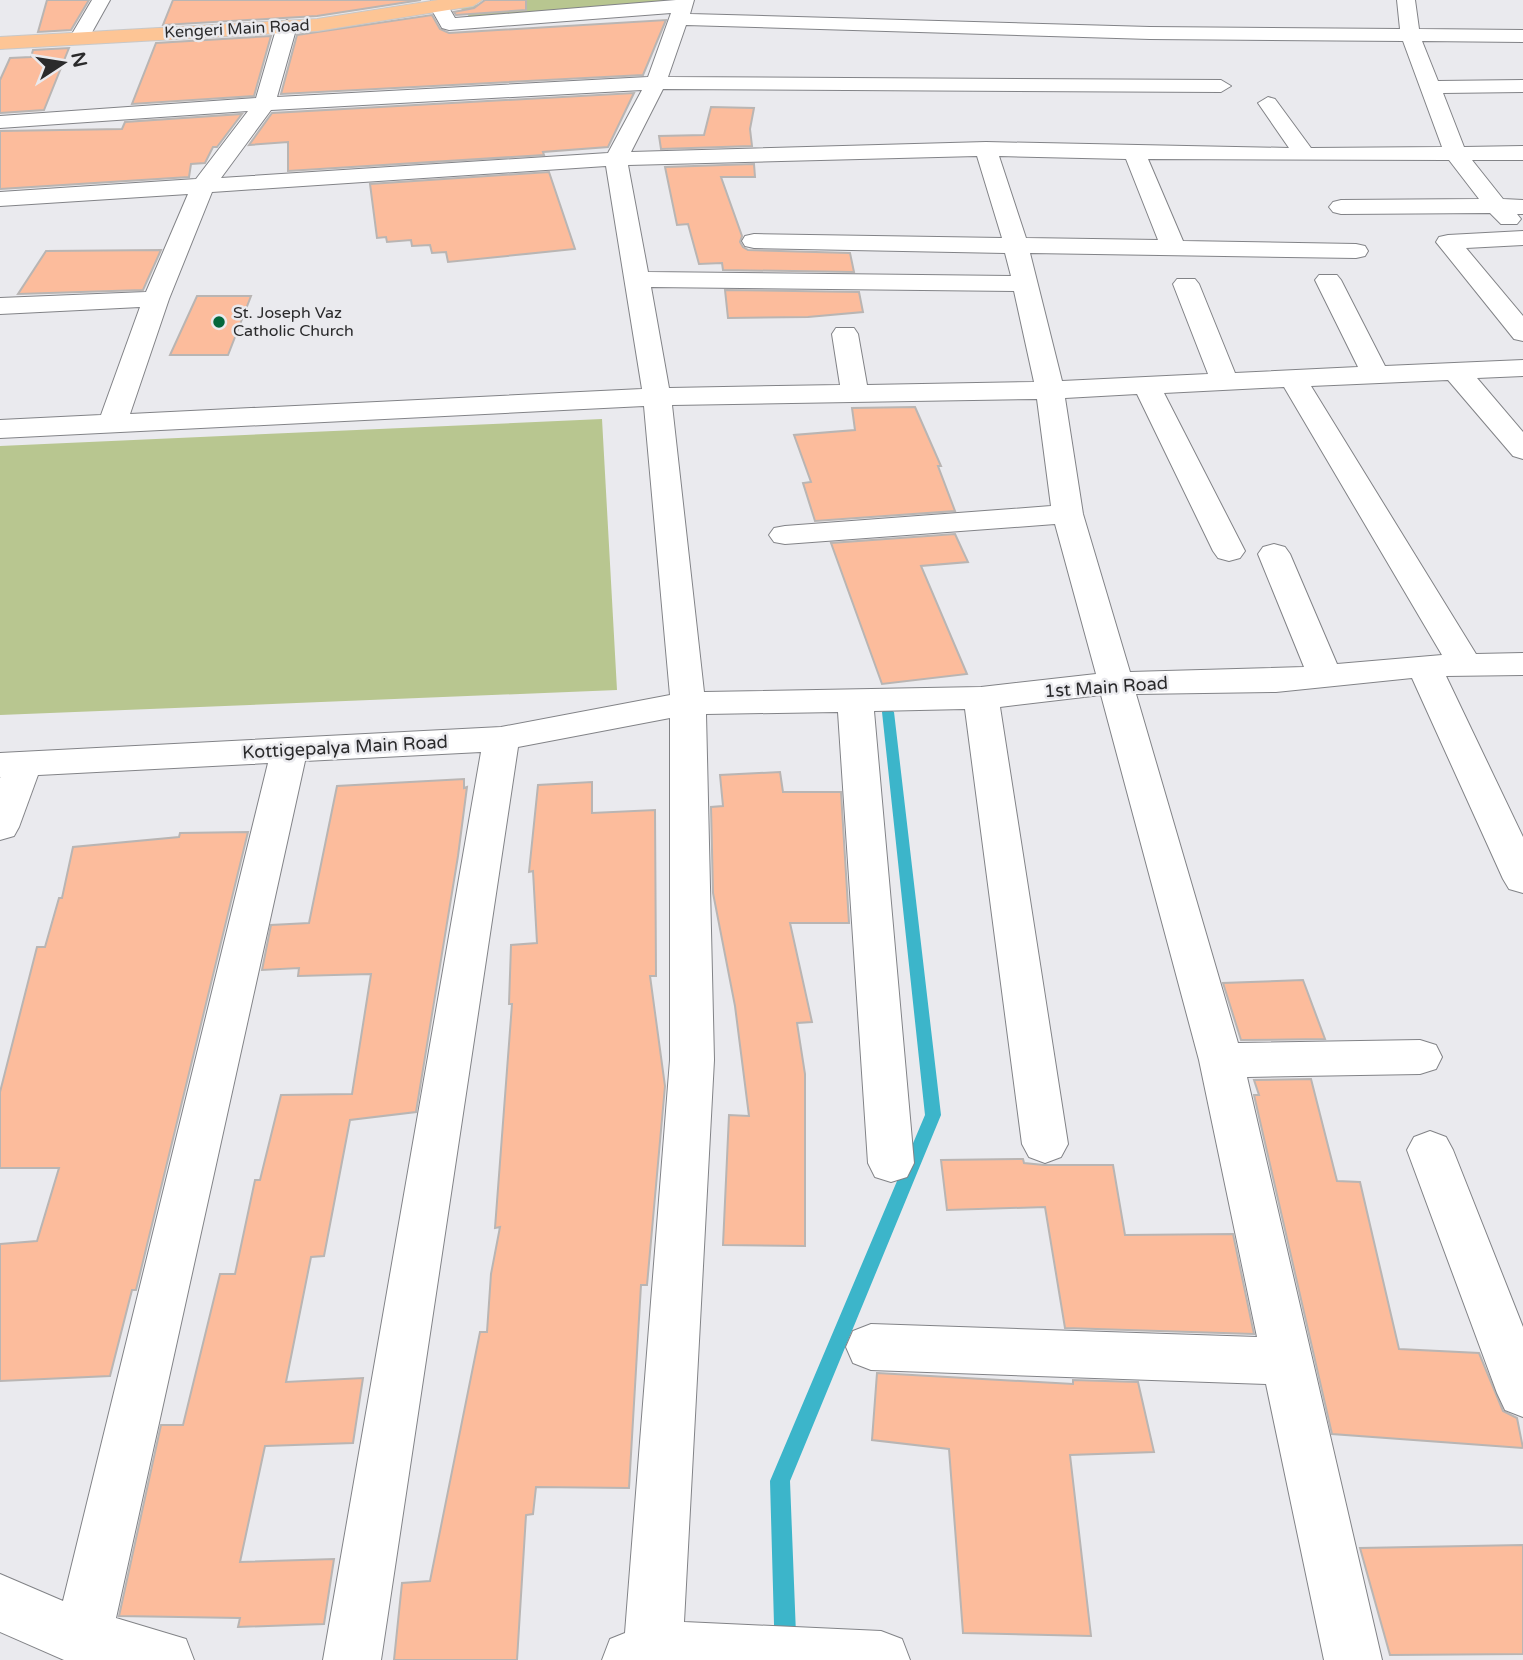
<svg xmlns="http://www.w3.org/2000/svg" width="1523" height="1660" font-family="'Varela Round',sans-serif">
<style>
.green{fill:#b8c690}
.lines{fill:none;stroke-linecap:round;stroke-linejoin:round}
.stream{fill:#3cb5ca;fill-rule:evenodd}
.building{fill:#fcbc9c;stroke:#b9b5b3;stroke-width:2}
.minor-casing{stroke:#828387;stroke-width:2}
.tertiary-casing{stroke:#828387;stroke-width:2}
.primary-casing{stroke:#c8c8c8;stroke-width:2}
.minor{fill:#fff;fill-rule:evenodd}
.tertiary{fill:#fff;fill-rule:evenodd}
.primary{fill:#fdc595;fill-rule:evenodd}
.poi-dot{fill:#03673b;stroke:#eaeaee;stroke-width:2.5}
.labels{text-anchor:middle;dominant-baseline:central;stroke-width:5;stroke-linejoin:round;paint-order:stroke}
.far-street-label{font-size:16px;fill:#2a2a2b;stroke:#eaeaee}
.far-poi-label{font-size:16px;fill:#2a2a2b;stroke:#eaeaee;text-anchor:start}
.street-label{font-size:18px;fill:#2a2a2b;stroke:#eaeaee}
</style>
<rect width="100%" height="100%" fill="#eaeaee"/>
<path class="green" d="M 510,0 L 675,0 L 473,20 L 459,7 Z
M 602,419 L 617,690 L 0,715 L 0,446 Z"/>
<g class="lines">
<path class="stream" d="M 888,708 L 894,712 L 941,1115 L 790,1481 L 797,1660 L 775,1660 L 770,1481 L 925,1115 L 882,712 Z"/>
</g>
<path class="building" d="M 47,0 L 89,0 L 71,30 L 38,32 Z
M 173,0 L 421,0 L 317,16 L 163,25 Z
M 485,0 L 526,0 L 526,10 L 456,15 L 454,12 L 474,8 Z
M 432,15 L 440,29 L 449,33 L 666,20 L 643,75 L 281,94 L 297,35 Z
M 271,36 L 254,96 L 132,104 L 156,43 Z
M 69,48 L 44,110 L 0,113 L 0,80 L 10,58 L 31,57 L 33,50 Z
M 634,93 L 608,147 L 543,152 L 544,155 L 288,171 L 288,142 L 249,145 L 272,113 Z
M 711,107 L 754,108 L 750,129 L 752,146 L 661,149 L 659,136 L 704,135 Z
M 242,114 L 217,147 L 213,147 L 205,163 L 191,164 L 189,177 L 0,189 L 0,131 L 122,129 L 125,122 Z
M 754,164 L 755,177 L 721,177 L 742,236 L 740,242 L 743,247 L 748,250 L 850,253 L 854,272 L 723,270 L 722,263 L 699,264 L 688,224 L 677,225 L 665,167 Z
M 549,172 L 575,249 L 448,262 L 446,252 L 432,253 L 430,245 L 412,246 L 411,240 L 387,242 L 386,237 L 377,238 L 370,184 Z
M 161,250 L 143,290 L 18,294 L 46,251 Z
M 725,290 L 859,292 L 863,312 L 808,317 L 728,318 Z
M 197,296 L 251,296 L 228,355 L 170,355 Z
M 915,407 L 941,466 L 938,466 L 955,511 L 815,521 L 803,483 L 811,482 L 794,435 L 855,430 L 852,408 Z
M 955,534 L 968,562 L 921,566 L 967,674 L 882,684 L 831,543 Z
M 780,772 L 783,792 L 841,792 L 849,923 L 790,923 L 812,1022 L 797,1023 L 805,1074 L 805,1246 L 723,1245 L 729,1115 L 749,1116 L 735,1006 L 713,893 L 711,807 L 723,806 L 720,775 Z
M 464,779 L 464,788 L 467,787 L 458,856 L 416,1112 L 350,1120 L 324,1256 L 311,1257 L 286,1382 L 363,1378 L 353,1443 L 265,1446 L 240,1562 L 334,1559 L 324,1624 L 238,1627 L 240,1618 L 119,1616 L 161,1425 L 183,1425 L 220,1274 L 235,1274 L 255,1180 L 260,1180 L 281,1095 L 352,1094 L 371,974 L 298,976 L 299,968 L 262,970 L 271,925 L 309,923 L 337,786 Z
M 592,782 L 592,813 L 655,810 L 656,976 L 650,976 L 665,1086 L 647,1285 L 641,1285 L 629,1488 L 536,1487 L 533,1514 L 526,1515 L 517,1660 L 394,1660 L 402,1583 L 430,1581 L 480,1332 L 487,1332 L 491,1274 L 500,1227 L 495,1228 L 512,1004 L 509,1004 L 511,945 L 537,943 L 533,871 L 529,872 L 538,785 Z
M 248,832 L 136,1290 L 132,1290 L 110,1376 L 0,1381 L 0,1244 L 37,1241 L 59,1168 L 0,1168 L 0,1092 L 37,947 L 45,947 L 59,898 L 62,898 L 73,847 L 179,837 L 180,833 Z
M 1303,980 L 1325,1039 L 1241,1040 L 1223,983 Z
M 1311,1079 L 1337,1181 L 1360,1182 L 1399,1349 L 1479,1353 L 1503,1411 L 1517,1418 L 1523,1448 L 1332,1434 L 1254,1095 L 1259,1095 L 1254,1080 Z
M 1023,1159 L 1024,1163 L 1044,1165 L 1113,1165 L 1125,1235 L 1233,1234 L 1254,1334 L 1065,1328 L 1045,1207 L 947,1210 L 941,1160 Z
M 877,1373 L 1073,1384 L 1073,1380 L 1138,1382 L 1154,1452 L 1070,1455 L 1091,1636 L 963,1633 L 949,1449 L 872,1440 Z
M 1523,1545 L 1523,1654 L 1390,1655 L 1360,1548 Z"/>
<g class="lines">
<defs>
<path id="minor" d="M 92,0 L 110,0 L 86,43 L 72,43 L 69,39 Z
M 676,0 L 694,0 L 690,14 L 1150,27 L 1400,29 L 1397,0 L 1415,0 L 1419,29 L 1523,30 L 1523,42 L 1422,41 L 1438,81 L 1523,80 L 1523,92 L 1443,93 L 1464,147 L 1523,146 L 1523,160 L 1472,160 L 1503,199 L 1523,200 L 1523,214 L 1517,214 L 1521,219 L 1517,224 L 1501,224 L 1490,213 L 1341,214 L 1333,212 L 1329,207 L 1333,202 L 1341,200 L 1479,199 L 1449,160 L 1148,159 L 1183,241 L 1356,244 L 1365,246 L 1368,251 L 1365,256 L 1356,258 L 1030,253 L 1062,381 L 1208,374 L 1173,284 L 1177,279 L 1195,279 L 1199,284 L 1235,373 L 1358,367 L 1315,280 L 1319,275 L 1337,275 L 1341,280 L 1385,366 L 1523,360 L 1523,376 L 1477,378 L 1523,432 L 1523,459 L 1513,456 L 1448,380 L 1311,386 L 1476,654 L 1523,653 L 1523,675 L 1446,676 L 1523,837 L 1523,893 L 1509,889 L 1503,879 L 1412,678 L 1276,692 L 1136,694 L 1238,1043 L 1420,1040 L 1436,1045 L 1442,1057 L 1436,1069 L 1420,1074 L 1247,1077 L 1382,1660 L 1324,1660 L 1266,1384 L 871,1370 L 853,1363 L 846,1347 L 853,1331 L 871,1324 L 1257,1337 L 1199,1060 L 1101,695 L 1000,707 L 1068,1144 L 1061,1157 L 1045,1163 L 1029,1157 L 1022,1144 L 965,709 L 874,711 L 914,1163 L 907,1177 L 891,1182 L 875,1177 L 868,1163 L 838,712 L 706,714 L 714,1060 L 684,1622 L 881,1631 L 902,1639 L 910,1660 L 602,1660 L 610,1639 L 625,1633 L 670,1060 L 670,718 L 518,747 L 381,1660 L 323,1660 L 481,752 L 305,761 L 116,1618 L 186,1639 L 194,1660 L 64,1660 L 0,1632 L 0,1574 L 63,1601 L 268,763 L 0,777 L 0,753 L 501,727 L 670,695 L 644,406 L 0,438 L 0,420 L 101,415 L 140,307 L 0,314 L 0,298 L 146,292 L 188,194 L 0,206 L 0,192 L 196,179 L 248,111 L 0,128 L 0,116 L 256,98 L 277,26 L 287,20 L 297,26 L 277,97 L 648,77 L 671,13 L 449,30 L 442,28 L 429,5 L 431,1 L 445,1 L 455,18 ZM 686,25 L 1150,39 L 1403,41 L 1442,147 L 1311,148 L 1275,99 L 1268,97 L 1258,103 L 1289,148 L 986,142 L 631,152 L 663,89 L 1221,92 L 1231,86 L 1221,80 L 668,77 ZM 642,90 L 608,153 L 221,178 L 271,110 ZM 977,156 L 1002,238 L 754,234 L 745,236 L 742,241 L 745,246 L 754,248 L 1005,253 L 1011,276 L 648,272 L 628,165 ZM 999,156 L 1126,159 L 1158,240 L 1026,238 ZM 606,166 L 642,389 L 130,414 L 169,299 L 212,192 ZM 651,287 L 1014,291 L 1034,382 L 867,385 L 858,334 L 854,328 L 836,328 L 832,334 L 840,385 L 669,388 ZM 1284,387 L 1442,655 L 1337,664 L 1290,554 L 1285,547 L 1274,544 L 1263,547 L 1258,554 L 1304,667 L 1130,672 L 1083,514 L 1065,398 L 1137,394 L 1213,551 L 1218,558 L 1229,561 L 1240,558 L 1245,551 L 1164,393 ZM 1037,399 L 1051,506 L 785,526 L 774,528 L 769,535 L 774,542 L 785,544 L 1055,524 L 1096,674 L 981,687 L 704,692 L 672,405 Z
M 1523,231 L 1523,245 L 1466,248 L 1523,316 L 1523,341 L 1514,339 L 1436,242 L 1439,237 L 1448,235 Z
M 1430,1131 L 1446,1137 L 1453,1150 L 1523,1327 L 1523,1417 L 1505,1410 L 1497,1393 L 1407,1150 L 1414,1137 Z"/>
<path id="tertiary" d="M 24,752 L 37,755 L 42,764 L 19,827 L 14,836 L 0,840 L 0,778 L 11,755 Z"/>
<path id="primary" d="M 438,0 L 482,0 L 473,6 L 317,31 L 0,49 L 0,37 L 317,19 Z"/>
</defs>
<use href="#minor" class="minor-casing"/>
<use href="#tertiary" class="tertiary-casing"/>
<use href="#primary" class="primary-casing"/>
<use href="#minor" class="minor"/>
<use href="#tertiary" class="tertiary"/>
<use href="#primary" class="primary"/>
</g>
<circle class="poi-dot" cx="219" cy="322" r="7"/>
<g class="labels">
<g class="far-street-label">
<text transform="translate(237 29) rotate(-3)">Kengeri Main Road</text>
</g>
<g class="far-poi-label">
<text x="233" y="313">St. Joseph Vaz<tspan x="233" dy="18">Catholic Church</tspan></text>
</g>
<g class="street-label">
<text transform="translate(1106 687) rotate(-4)">1st Main Road</text>
<text transform="translate(345 747) rotate(-3)">Kottigepalya Main Road</text>
</g>
</g>
<g transform="translate(63 63) rotate(78)" stroke="#eaeaee" stroke-width="5" paint-order="stroke">
<path d="M0-5L12 26L0 18L-12 26Z" fill="#2a2a2b"/>
<text y="-10" font-size="19" font-weight="bold" text-anchor="middle" fill="#2a2a2b">N</text>
</g>
</svg>
